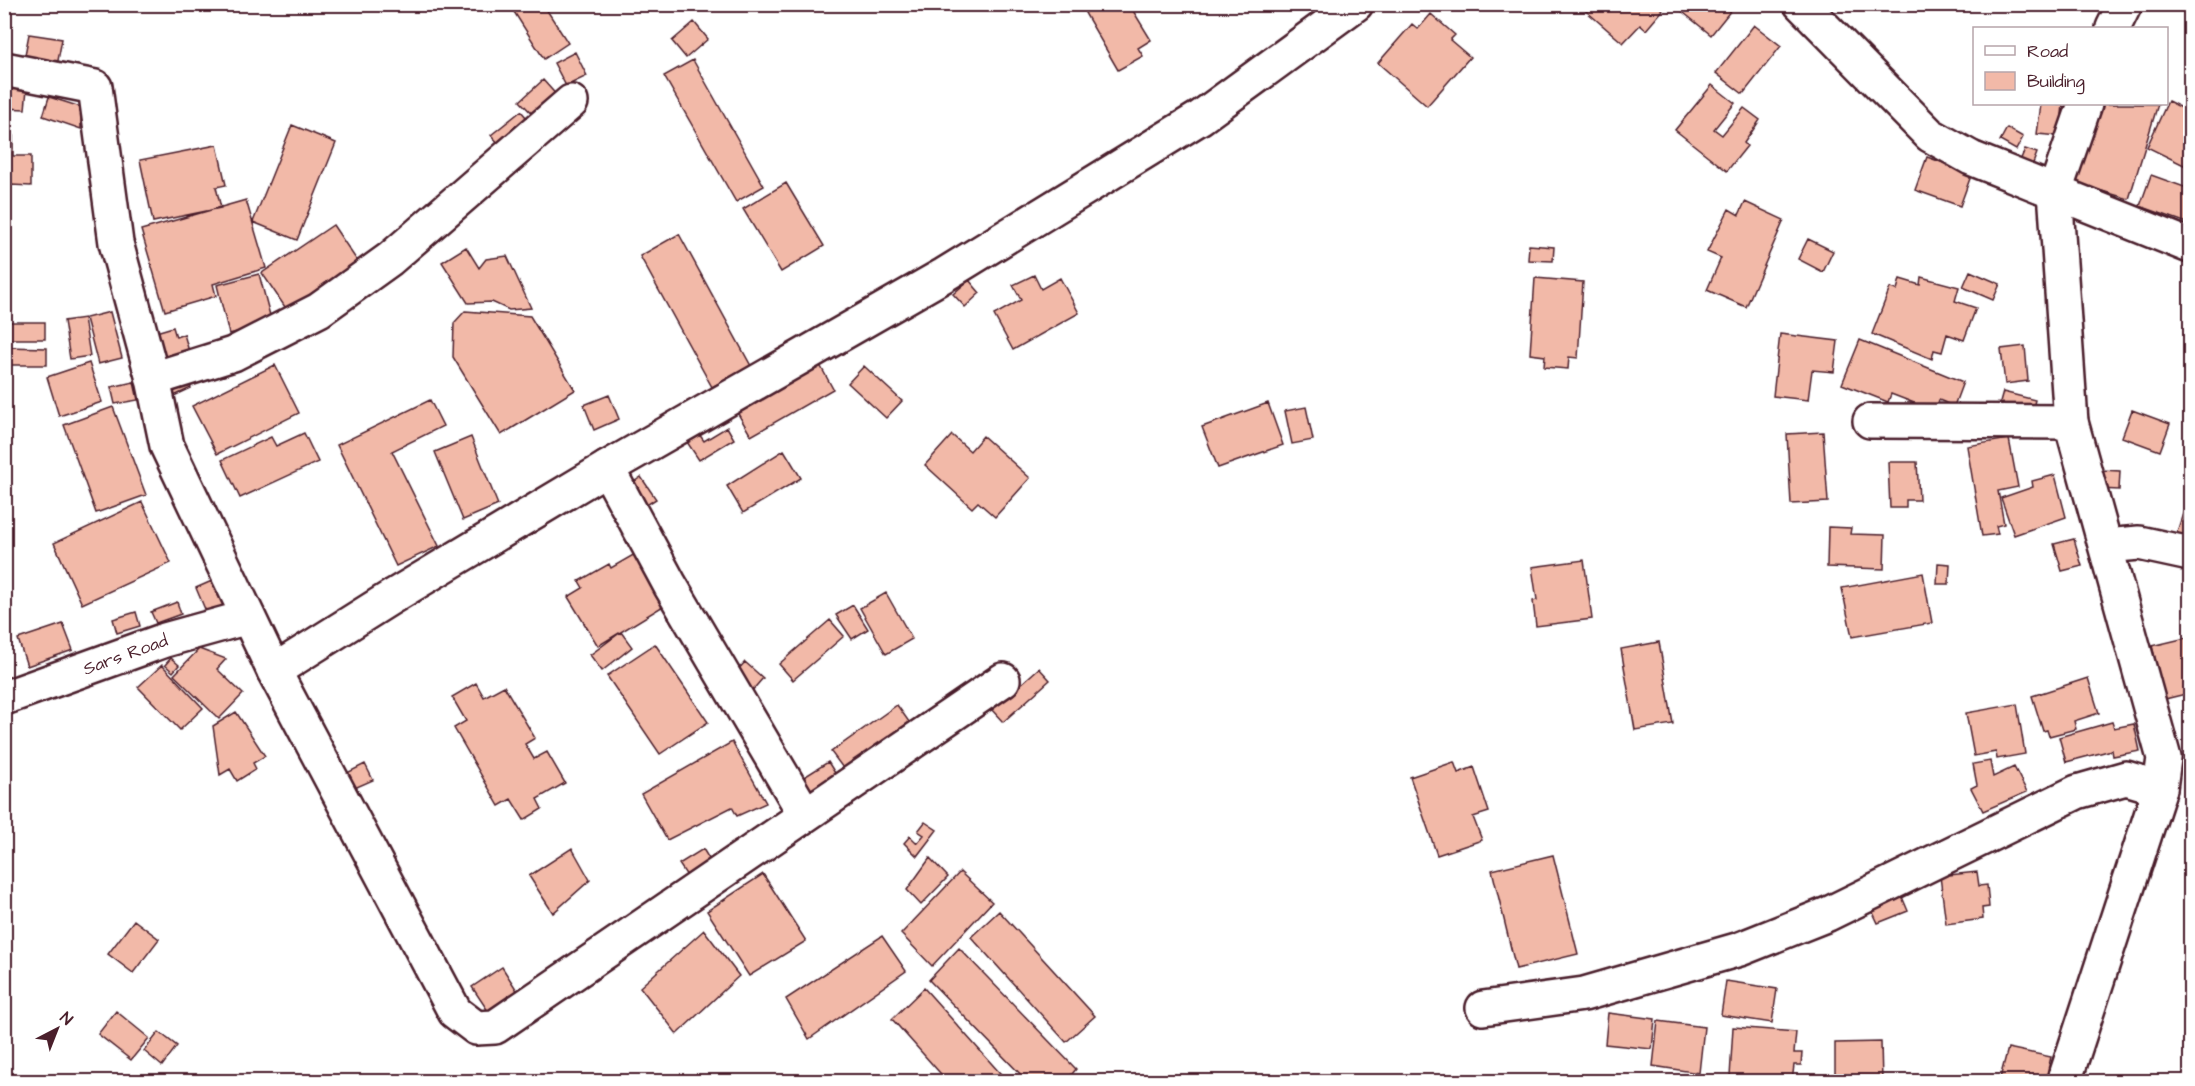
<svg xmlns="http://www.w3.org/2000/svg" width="2195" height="1086" font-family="'Architects Daughter',sans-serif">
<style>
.building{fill:#f2b9a8;stroke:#4a1f2b;stroke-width:1.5}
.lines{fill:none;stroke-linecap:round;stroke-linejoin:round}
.minor-casing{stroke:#4a1f2b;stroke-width:38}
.minor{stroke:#fff;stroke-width:33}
.labels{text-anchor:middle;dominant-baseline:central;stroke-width:4.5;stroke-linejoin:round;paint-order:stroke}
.street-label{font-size:18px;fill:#4a1f2b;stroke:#fff}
</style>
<rect width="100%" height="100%" fill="#fff"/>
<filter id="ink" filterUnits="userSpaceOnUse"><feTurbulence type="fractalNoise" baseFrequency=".0167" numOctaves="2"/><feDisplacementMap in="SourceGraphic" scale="12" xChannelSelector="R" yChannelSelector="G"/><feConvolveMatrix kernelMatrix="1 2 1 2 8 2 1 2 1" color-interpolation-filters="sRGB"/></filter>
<g filter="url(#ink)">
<path class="building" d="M 509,4 L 543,4 L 568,43 L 544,59 Z
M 1098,4 L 1129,4 L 1151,40 L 1138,48 L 1143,56 L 1118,70 L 1085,13 Z
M 1657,4 L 1663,10 L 1646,30 L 1640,25 L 1623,43 L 1579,5 Z
M 1673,4 L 1736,4 L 1711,35 Z
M 1431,14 L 1455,35 L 1450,40 L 1470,57 L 1427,106 L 1378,63 L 1412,24 L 1418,29 Z
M 694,22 L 708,39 L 686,58 L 672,41 Z
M 1754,25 L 1781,46 L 1743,94 L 1716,73 Z
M 29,34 L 62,39 L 57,66 L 24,60 Z
M 575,52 L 587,76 L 566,86 L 554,63 Z
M 693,60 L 764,186 L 736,202 L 664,76 Z
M 543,80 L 560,99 L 537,119 L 520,101 Z
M 1712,85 L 1735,103 L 1714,129 L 1722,135 L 1744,108 L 1760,120 L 1744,143 L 1747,146 L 1727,171 L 1675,130 Z
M 4,88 L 27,89 L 25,109 L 4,108 Z
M 49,97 L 81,107 L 81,129 L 43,116 Z
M 2168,101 L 2190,112 L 2190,168 L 2147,147 Z
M 2041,104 L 2063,104 L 2060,136 L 2037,134 Z
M 2100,104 L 2158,104 L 2129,199 L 2075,183 Z
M 521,111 L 531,123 L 501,146 L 491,135 Z
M 292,125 L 336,143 L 297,240 L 253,222 Z
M 2007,128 L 2023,137 L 2016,150 L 2000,141 Z
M 4,135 L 13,136 L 13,156 L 31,156 L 31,186 L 11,185 L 11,218 L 4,218 Z
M 217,145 L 226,185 L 216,187 L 221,208 L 153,222 L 140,160 Z
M 2025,149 L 2037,153 L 2032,166 L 2020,161 Z
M 1927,157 L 1972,173 L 1960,206 L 1915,190 Z
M 2151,175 L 2190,189 L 2190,224 L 2140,206 Z
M 786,183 L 824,246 L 781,272 L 743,209 Z
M 246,200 L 266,268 L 213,284 L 216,296 L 165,311 L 141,230 Z
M 1745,202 L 1784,220 L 1746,307 L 1707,290 L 1721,258 L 1707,252 L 1729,209 L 1739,215 Z
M 333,225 L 358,262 L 287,310 L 262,273 Z
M 679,234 L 751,366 L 712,387 L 640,256 Z
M 1808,239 L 1833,251 L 1823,272 L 1798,259 Z
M 1529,245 L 1554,247 L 1553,261 L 1528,260 Z
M 466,247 L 479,268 L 486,259 L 507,256 L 531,308 L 509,310 L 492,302 L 468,303 L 442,262 Z
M 1970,271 L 2000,284 L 1993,300 L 1963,287 Z
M 259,274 L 272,323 L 229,334 L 217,285 Z
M 1034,275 L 1041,289 L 1060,278 L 1079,313 L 1013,350 L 994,315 L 1021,300 L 1013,285 Z
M 1921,277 L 1959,287 L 1955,301 L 1976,308 L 1964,340 L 1947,334 L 1942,352 L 1934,350 L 1932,359 L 1872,334 L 1890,288 L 1897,290 L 1900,279 L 1920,285 Z
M 1535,278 L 1583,282 L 1578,358 L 1569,357 L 1568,369 L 1544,367 L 1545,356 L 1530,354 Z
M 969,280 L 980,293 L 965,307 L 953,294 Z
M 465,311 L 530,316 L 575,390 L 501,435 L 453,357 L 454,323 Z
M 110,312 L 122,358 L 98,364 L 86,318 Z
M 84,318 L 90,356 L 70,359 L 64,321 Z
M 4,322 L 45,322 L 45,339 L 4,339 Z
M 173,327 L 176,337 L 184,334 L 190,355 L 165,362 L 156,332 Z
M 1780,334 L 1838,341 L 1834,372 L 1812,370 L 1808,400 L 1773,396 Z
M 1860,340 L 1963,382 L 1954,406 L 1939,400 L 1935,411 L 1891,394 L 1888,402 L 1842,384 Z
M 2025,346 L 2028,381 L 2005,384 L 2001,349 Z
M 4,347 L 47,348 L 47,365 L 4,365 Z
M 89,363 L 102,402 L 59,416 L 47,377 Z
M 275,365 L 299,413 L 217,454 L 192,406 Z
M 820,365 L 833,389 L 751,436 L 737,412 Z
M 864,366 L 902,401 L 886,418 L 848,383 Z
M 187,377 L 191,388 L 174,396 L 169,385 Z
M 134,382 L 138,400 L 115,404 L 111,387 Z
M 2003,392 L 2035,400 L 2030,419 L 1998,410 Z
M 609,395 L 619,419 L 594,430 L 584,405 Z
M 430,400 L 443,426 L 392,451 L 439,546 L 396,566 L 337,445 Z
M 1268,403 L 1283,445 L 1218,468 L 1202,427 Z
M 113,407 L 146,495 L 96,513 L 64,425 Z
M 1306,407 L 1313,440 L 1292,444 L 1285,411 Z
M 2132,410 L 2170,424 L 2160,451 L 2122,437 Z
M 727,427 L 734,439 L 699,460 L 687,442 L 699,434 L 704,441 Z
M 1823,432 L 1828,502 L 1791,504 L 1787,434 Z
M 304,433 L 318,462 L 240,498 L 222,460 L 271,437 L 276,446 Z
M 952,435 L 970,451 L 983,436 L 1030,478 L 995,517 L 978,502 L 972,508 L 925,465 Z
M 471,437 L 498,505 L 463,520 L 435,452 Z
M 2009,439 L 2018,487 L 1998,491 L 2004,524 L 1996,526 L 1998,534 L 1982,536 L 1967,446 Z
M 784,450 L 801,478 L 743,513 L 727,486 Z
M 1888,462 L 1917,462 L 1919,500 L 1906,500 L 1906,508 L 1890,508 Z
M 2101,470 L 2120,471 L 2119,490 L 2099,489 Z
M 2055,475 L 2066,517 L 2014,535 L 2001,498 L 2033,487 L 2032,481 Z
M 641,477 L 656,499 L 642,508 L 628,486 Z
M 2190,492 L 2190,539 L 2176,535 Z
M 142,502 L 171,563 L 82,604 L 54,543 Z
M 1828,527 L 1851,528 L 1850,534 L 1885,535 L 1884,569 L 1827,567 Z
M 2074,539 L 2082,566 L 2062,571 L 2054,544 Z
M 635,554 L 665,605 L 598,646 L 568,597 L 583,588 L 579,581 L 609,564 L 611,568 Z
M 1584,560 L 1592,619 L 1536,626 L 1533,601 L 1537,600 L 1532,567 Z
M 1938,563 L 1950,564 L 1949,584 L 1937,584 Z
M 1923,573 L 1932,623 L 1852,637 L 1842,588 Z
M 214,580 L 226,605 L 207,614 L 196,588 Z
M 886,593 L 912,639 L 886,654 L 860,608 Z
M 177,602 L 181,614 L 156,623 L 151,612 Z
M 853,605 L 868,629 L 852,639 L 836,615 Z
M 136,612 L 140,626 L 117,633 L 113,619 Z
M 830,620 L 844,636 L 793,680 L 779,664 Z
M 63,624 L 73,650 L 27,666 L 18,639 Z
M 621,632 L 632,647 L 602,671 L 590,655 Z
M 2190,637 L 2190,693 L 2165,699 L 2152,646 Z
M 1659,642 L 1673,724 L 1635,730 L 1621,649 Z
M 655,644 L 708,722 L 660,754 L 607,676 Z
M 199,649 L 226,659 L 217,669 L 243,694 L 219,719 L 174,675 Z
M 171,658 L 179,665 L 173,672 L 165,665 Z
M 745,662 L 763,678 L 738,707 L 719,691 Z
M 162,665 L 203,708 L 180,730 L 138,687 Z
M 1039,668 L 1050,680 L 1003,722 L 992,710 Z
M 2088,678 L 2099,713 L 2074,721 L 2076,729 L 2049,736 L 2047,730 L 2043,731 L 2032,696 Z
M 476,683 L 484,697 L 504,686 L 535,738 L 525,744 L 534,759 L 547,752 L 565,783 L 537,799 L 542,809 L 524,820 L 511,799 L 499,806 L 454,728 L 466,721 L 452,697 Z
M 2017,704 L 2025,754 L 1997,759 L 1996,752 L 1974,756 L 1966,713 Z
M 897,705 L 912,726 L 846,772 L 831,752 Z
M 236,712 L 265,756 L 253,763 L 256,769 L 237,781 L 230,769 L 220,775 L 213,726 Z
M 2112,722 L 2114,728 L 2134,724 L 2140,751 L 2113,756 L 2112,750 L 2066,762 L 2059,737 Z
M 732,742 L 766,803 L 737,816 L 732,807 L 667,840 L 641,794 Z
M 1990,761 L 1993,777 L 2014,767 L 2027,792 L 1983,811 L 1971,788 L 1977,785 L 1973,764 Z
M 828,762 L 840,781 L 813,798 L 801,779 Z
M 1454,762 L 1458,773 L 1474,767 L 1489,812 L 1473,817 L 1482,840 L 1437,855 L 1410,777 Z
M 365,764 L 373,780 L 350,790 L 343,775 Z
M 925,822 L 937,830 L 917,856 L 904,843 L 910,836 L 917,843 L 924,835 L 918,831 Z
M 572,848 L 590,880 L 553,913 L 529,876 Z
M 703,849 L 714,867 L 691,882 L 679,864 Z
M 1553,855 L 1578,954 L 1516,969 L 1492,870 Z
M 930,858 L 948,877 L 921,905 L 907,890 Z
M 960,872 L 992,902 L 932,966 L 901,934 Z
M 1977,872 L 1979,886 L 1987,885 L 1989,907 L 1982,908 L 1983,919 L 1946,924 L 1940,876 Z
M 763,874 L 806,941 L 749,976 L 707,911 Z
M 1900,892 L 1908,911 L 1878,923 L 1869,904 Z
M 999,911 L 1095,1016 L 1066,1042 L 971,937 Z
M 134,920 L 159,939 L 133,973 L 108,954 Z
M 704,930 L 739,976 L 677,1034 L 640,987 Z
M 882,936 L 906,971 L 809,1039 L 786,999 Z
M 959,948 L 1076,1069 L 1066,1082 L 1028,1082 L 929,980 Z
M 502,967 L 518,992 L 488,1011 L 472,987 Z
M 1726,981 L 1777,989 L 1772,1023 L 1721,1015 Z
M 924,988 L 1008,1082 L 948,1082 L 892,1019 Z
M 116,1011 L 149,1038 L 131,1060 L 98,1034 Z
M 1608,1013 L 1655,1019 L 1652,1049 L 1605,1044 Z
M 1658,1021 L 1704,1027 L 1699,1073 L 1653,1066 Z
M 1733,1027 L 1796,1032 L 1794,1053 L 1802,1053 L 1801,1065 L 1794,1065 L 1792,1082 L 1761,1079 L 1760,1082 L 1747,1082 L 1747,1078 L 1730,1077 Z
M 159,1032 L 177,1046 L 162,1066 L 144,1051 Z
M 1881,1042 L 1882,1082 L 1835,1082 L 1835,1043 Z
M 2008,1048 L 2051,1057 L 2045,1082 L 1999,1082 Z"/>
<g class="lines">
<defs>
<g id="minor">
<path d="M 1801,4 L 1930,135 L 1971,158 L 2190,246"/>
<path d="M 2113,28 L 2125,4"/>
<path d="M 4,69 L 95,87 L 116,243 L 153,379 L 167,446 L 274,671 L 455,1012 L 476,1028 L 495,1027 L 1003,680"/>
<path d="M 153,379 L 233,354 L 319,310 L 390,259 L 571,102"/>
<path d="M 1870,421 L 2071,422"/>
<path d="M 607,468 L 670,585 L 805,814"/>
<path d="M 2106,546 L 2139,543 L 2190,554"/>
<path d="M 274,671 L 390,598 L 607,468 L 944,275 L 1201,117 L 1356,4"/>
<path id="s1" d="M 4,698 L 165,640 L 248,617"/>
<path d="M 1483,1008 L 1584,994 L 1740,949 L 1828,914 L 2077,792 L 2126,778 L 2160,788"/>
<path d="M 2064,1082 L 2160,788 L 2164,758 L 2071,422 L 2055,191 L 2085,104"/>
</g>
</defs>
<use href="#minor" class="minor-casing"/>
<use href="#minor" class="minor"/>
</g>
</g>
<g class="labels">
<g class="street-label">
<text stroke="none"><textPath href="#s1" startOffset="129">Sars Road</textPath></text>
</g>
</g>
<rect width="2195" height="1086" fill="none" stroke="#fff" stroke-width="24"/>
<rect x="12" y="12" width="2171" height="1062" fill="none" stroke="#4a1f2b" stroke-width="2" filter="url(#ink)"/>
<rect x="1973" y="27" width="195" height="78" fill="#ffffff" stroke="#b7a5aa" stroke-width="1.5"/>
<rect x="1985" y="46" width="30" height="9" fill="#ffffff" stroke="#b7a5aa" stroke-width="1.5"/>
<text x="2027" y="57" font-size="18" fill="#4a1f2b">Road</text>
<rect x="1985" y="72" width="30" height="18" fill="#f2b9a8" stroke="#b7a5aa" stroke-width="1.5"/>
<text x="2027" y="87" font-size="18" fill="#4a1f2b">Building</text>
<g transform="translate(57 1029) rotate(42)" stroke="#ffffff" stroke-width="4.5" paint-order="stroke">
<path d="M0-4.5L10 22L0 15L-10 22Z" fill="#4a1f2b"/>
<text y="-9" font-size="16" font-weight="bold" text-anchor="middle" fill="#4a1f2b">N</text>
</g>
</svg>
